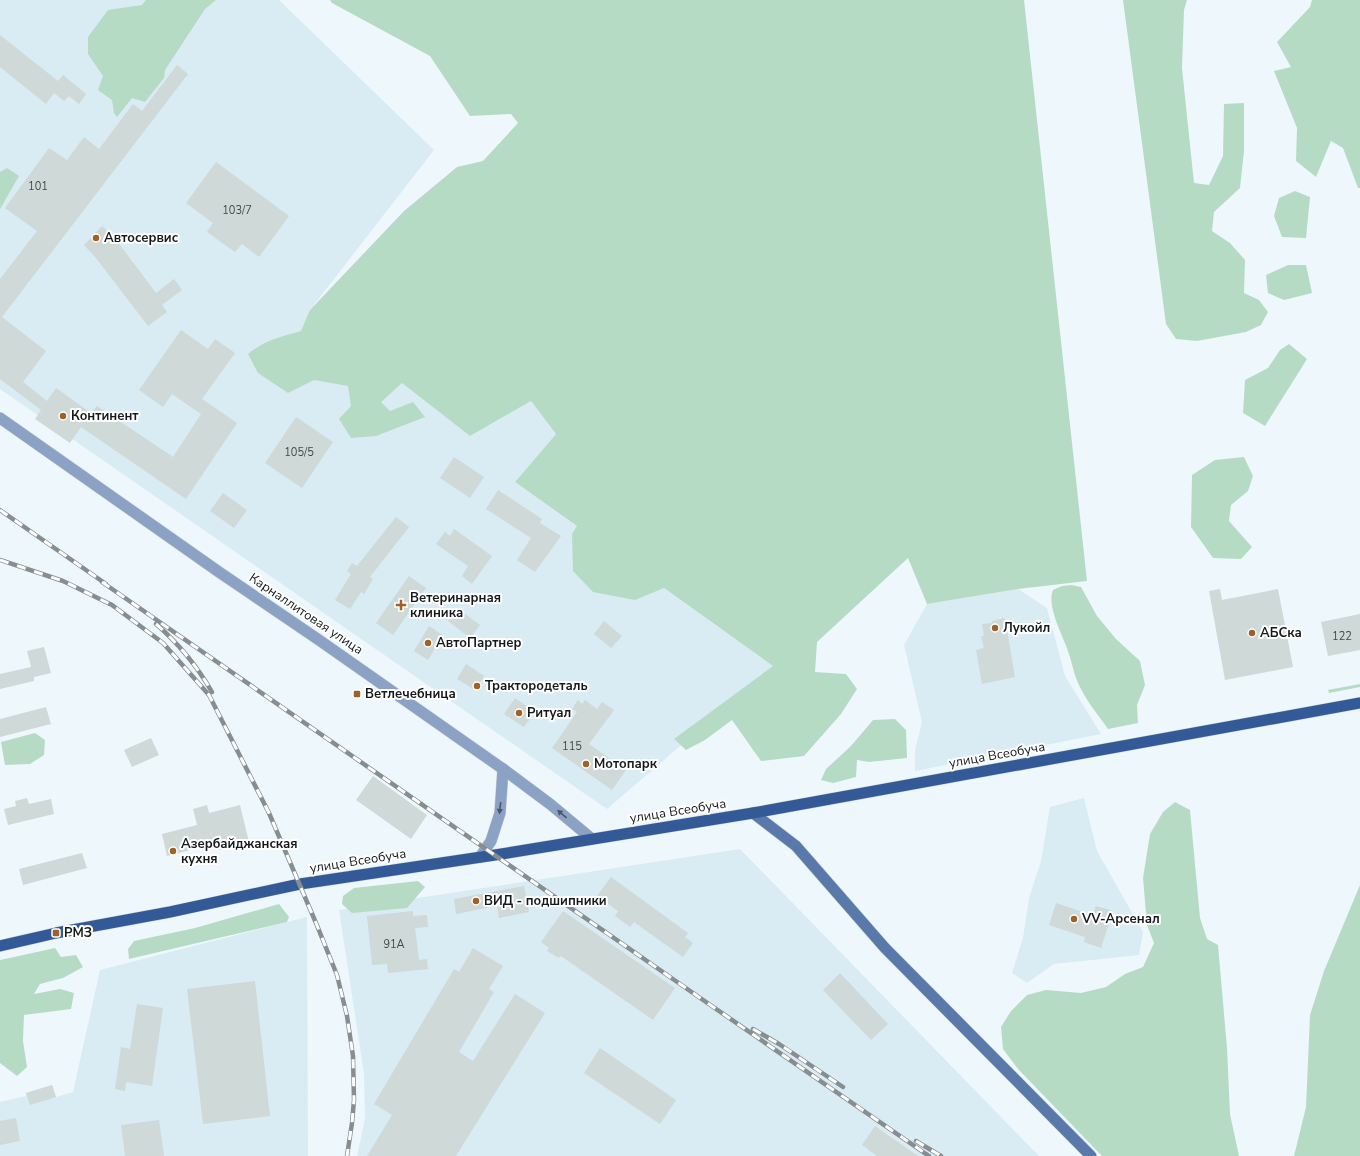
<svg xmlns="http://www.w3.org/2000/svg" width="1360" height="1156" font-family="'Nunito Sans',sans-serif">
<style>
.built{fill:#d9ebf3}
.green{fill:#b6dbc5}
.building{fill:#ced9d8}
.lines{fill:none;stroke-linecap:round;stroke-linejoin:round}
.minor-casing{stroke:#cbd4d8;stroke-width:12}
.tertiary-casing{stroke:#cbd4d8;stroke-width:12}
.secondary-casing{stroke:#cbd4d8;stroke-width:12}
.primary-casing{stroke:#cbd4d8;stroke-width:12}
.minor{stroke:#8ba2c5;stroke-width:11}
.tertiary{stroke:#8ba2c5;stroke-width:11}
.secondary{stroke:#5879aa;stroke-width:11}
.primary{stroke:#335a97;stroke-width:11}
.rail-casing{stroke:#878e91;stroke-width:4.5}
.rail{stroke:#fff;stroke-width:3;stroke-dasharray:9;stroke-linecap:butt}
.oneway{fill:#4a5767}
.poi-dot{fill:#9f6127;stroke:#fff;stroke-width:1.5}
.labels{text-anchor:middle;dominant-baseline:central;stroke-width:4;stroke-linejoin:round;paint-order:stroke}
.number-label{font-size:11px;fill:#43494a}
.poi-label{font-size:13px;font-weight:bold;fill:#15191a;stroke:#fff;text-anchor:start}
.street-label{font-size:13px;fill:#15191a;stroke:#fff}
</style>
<rect width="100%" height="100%" fill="#eef8fc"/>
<path class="built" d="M 0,0 L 279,0 L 434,150 L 310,310 L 470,436 L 531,401 L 556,434 L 515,482 L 773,666 L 607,809 L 0,389 Z
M 1018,589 L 1047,608 L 1065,676 L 1101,734 L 915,771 L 915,750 L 922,722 L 904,645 L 927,604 Z
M 1084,798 L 1097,851 L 1143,932 L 1139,955 L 1054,964 L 1027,983 L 1012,973 L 1023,938 L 1029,898 L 1041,861 L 1050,807 Z
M 740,849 L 1039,1156 L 357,1156 L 365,1118 L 364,1074 L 339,910 Z
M 307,917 L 308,1156 L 0,1156 L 0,1102 L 26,1096 L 26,1093 L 52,1085 L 56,1097 L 73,1092 L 100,970 Z"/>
<path class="green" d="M 146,0 L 216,0 L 205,9 L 165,70 L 164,78 L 145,102 L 132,98 L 117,117 L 114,113 L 112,100 L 98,90 L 103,76 L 88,54 L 88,37 L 108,10 L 142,5 Z
M 330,0 L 1024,0 L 1087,581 L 1018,589 L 927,604 L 908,558 L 817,642 L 815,672 L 846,674 L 857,689 L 841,714 L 804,756 L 761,761 L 732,720 L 705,740 L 686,750 L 674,739 L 773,666 L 664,588 L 635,600 L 593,592 L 573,571 L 572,534 L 577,526 L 515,482 L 556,434 L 531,401 L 470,436 L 402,383 L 381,402 L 390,411 L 413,402 L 425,417 L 376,436 L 351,438 L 339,419 L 351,406 L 348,386 L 314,380 L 288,393 L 258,373 L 248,354 C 265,340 280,337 301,331 L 310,310 L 404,211 L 457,167 L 483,161 L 518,123 L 511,114 L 470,116 L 430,56 L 332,3 Z
M 1123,0 L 1187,0 L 1184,10 L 1182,68 L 1194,183 L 1209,185 L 1223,156 L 1224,104 L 1244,103 L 1244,151 L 1240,188 L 1214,212 L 1212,231 L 1230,243 L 1245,260 L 1244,293 L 1259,300 L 1268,312 L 1261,325 L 1246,332 L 1197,341 L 1176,339 L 1166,324 Z
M 1312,0 L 1360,0 L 1360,188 L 1358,188 L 1343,148 L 1331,141 L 1316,177 L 1296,161 L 1297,128 L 1274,71 L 1291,67 L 1277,42 L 1310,7 Z
M 7,168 L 19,176 L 0,209 L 0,172 Z
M 1295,191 L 1310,197 L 1306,238 L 1282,237 L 1274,216 L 1279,198 Z
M 1288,265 L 1306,265 L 1312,293 L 1284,300 L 1268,293 L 1266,275 Z
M 1289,344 L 1307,359 L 1265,426 L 1243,413 L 1245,380 L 1268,368 L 1280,350 Z
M 1244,457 L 1253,476 L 1248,491 L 1231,505 L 1229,521 L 1252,547 L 1241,559 L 1213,558 L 1191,527 L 1192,475 L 1215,460 Z
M 1071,585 L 1081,587 L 1097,616 L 1116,639 L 1140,661 L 1145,685 L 1137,705 L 1138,723 L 1108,729 C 1099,716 1088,703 1081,689 C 1074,676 1073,666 1069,654 C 1064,637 1046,607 1053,590 L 1062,586 Z
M 1360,684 L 1360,687 L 1329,693 L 1328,690 Z
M 895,719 L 906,730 L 907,758 L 869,762 L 857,760 L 856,777 L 833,783 L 821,780 L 826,769 L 851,746 L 873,720 Z
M 35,733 L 45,740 L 44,755 L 30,764 L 5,765 L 1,742 Z
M 1175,802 L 1190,810 L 1200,918 L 1207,939 L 1218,945 L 1227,1048 L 1230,1114 L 1239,1156 L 1102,1156 L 1018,1069 L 1003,1049 L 1001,1027 L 1011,1011 L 1027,995 L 1046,990 L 1081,993 L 1106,987 L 1125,974 L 1143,967 L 1154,943 L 1147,925 L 1143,878 L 1150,834 L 1163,812 Z
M 418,881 L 425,887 L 407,908 L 352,913 L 342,904 L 343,896 L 354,888 Z
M 1360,885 L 1360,1156 L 1294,1156 L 1306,1107 L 1310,1015 L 1324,971 Z
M 279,904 L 289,917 L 287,922 L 129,959 L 128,949 L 134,941 L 195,928 Z
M 55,948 L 61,957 L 76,955 L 83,967 L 63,978 L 40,984 L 34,994 L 60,989 L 74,993 L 71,1009 L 24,1015 L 23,1041 L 27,1067 L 17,1076 L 0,1063 L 0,960 Z"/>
<path class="building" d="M 0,35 L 58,81 L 63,75 L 86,94 L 79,104 L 69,96 L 64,101 L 54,93 L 46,104 L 0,67 Z
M 177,65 L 188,74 L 2,317 L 46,351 L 23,382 L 47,401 L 56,388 L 91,413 L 97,406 L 173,457 L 201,414 L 172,394 L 163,407 L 139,390 L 181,330 L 208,349 L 215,339 L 235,353 L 202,399 L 237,423 L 186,499 L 81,427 L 70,443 L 35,419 L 41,410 L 0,379 L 0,279 L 37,231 L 5,208 L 49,148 L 67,160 L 84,137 L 99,149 L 133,104 L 142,111 Z
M 216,162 L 289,216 L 259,257 L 242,244 L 235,252 L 207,232 L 213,223 L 186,203 Z
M 102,226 L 114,237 L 156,293 L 174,279 L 182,290 L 162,305 L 167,312 L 148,326 L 96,258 L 84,245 Z
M 296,417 L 333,442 L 302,488 L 265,463 Z
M 454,457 L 484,477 L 470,498 L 440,478 Z
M 498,490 L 542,519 L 540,523 L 561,536 L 535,572 L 517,560 L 531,538 L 486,509 Z
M 223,493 L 247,510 L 234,528 L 210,511 Z
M 396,517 L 409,527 L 370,577 L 373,579 L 364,594 L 361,592 L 350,609 L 335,600 L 351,574 L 347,571 L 352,563 L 357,566 Z
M 454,529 L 492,556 L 472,584 L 462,576 L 468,566 L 436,544 L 445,532 L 450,536 Z
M 409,576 L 426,588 L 393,635 L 376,623 Z
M 1220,589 L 1222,600 L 1278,589 L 1293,667 L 1225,680 L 1209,591 Z
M 457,608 L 480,625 L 470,638 L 448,621 Z
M 1360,614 L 1360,650 L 1328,656 L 1321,622 Z
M 1005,618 L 1015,677 L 982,684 L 976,650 L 984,648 L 981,636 L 984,636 L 982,624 L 992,623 L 992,621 Z
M 604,621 L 622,636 L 611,648 L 594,634 Z
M 429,626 L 443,635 L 428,660 L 414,651 Z
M 44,647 L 51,673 L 34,677 L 34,681 L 0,689 L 0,674 L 31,667 L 27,651 Z
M 466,664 L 484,676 L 475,690 L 457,679 Z
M 515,698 L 535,712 L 524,727 L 504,714 Z
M 578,700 L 582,704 L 585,700 L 597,709 L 602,702 L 614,710 L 589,744 L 626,770 L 612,790 L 552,748 L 577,712 L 572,709 Z
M 46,707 L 51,724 L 0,737 L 0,719 Z
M 151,738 L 159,755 L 132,767 L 124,750 Z
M 373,776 L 427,815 L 411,839 L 356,800 Z
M 27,798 L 29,804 L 51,799 L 54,814 L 8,825 L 4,809 L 16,806 L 15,801 Z
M 207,805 L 209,813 L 240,805 L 249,842 L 219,850 L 217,843 L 167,856 L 162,834 L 197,825 L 193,809 Z
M 82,853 L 87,868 L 23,885 L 19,869 Z
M 611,877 L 688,933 L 685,937 L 693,943 L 683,957 L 634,922 L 630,927 L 615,916 L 618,911 L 597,896 Z
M 524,886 L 529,912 L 499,918 L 497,906 L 456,914 L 454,899 Z
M 1056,903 L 1092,915 L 1096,906 L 1113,911 L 1101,948 L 1084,942 L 1085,937 L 1049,925 Z
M 413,911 L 413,916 L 427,915 L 428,927 L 415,928 L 419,960 L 427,959 L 428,969 L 388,973 L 387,964 L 372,965 L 367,916 Z
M 563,911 L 675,988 L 653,1020 L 561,956 L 559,958 L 547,951 L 549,948 L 541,942 Z
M 473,948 L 503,966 L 489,989 L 494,992 L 459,1052 L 473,1061 L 515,994 L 545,1013 L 456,1156 L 367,1156 L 392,1115 L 374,1104 L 454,969 L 459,972 Z
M 840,973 L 888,1024 L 871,1040 L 823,990 Z
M 255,981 L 270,1116 L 203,1124 L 187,989 Z
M 137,1004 L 163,1008 L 152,1086 L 126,1082 L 125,1091 L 115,1089 L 121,1047 L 130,1049 Z
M 600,1048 L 676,1100 L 660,1124 L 584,1073 Z
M 52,1085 L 56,1097 L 30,1105 L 26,1093 Z
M 16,1118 L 20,1141 L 0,1145 L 0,1121 Z
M 159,1120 L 164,1156 L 125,1156 L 121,1125 Z
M 875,1126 L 918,1156 L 877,1156 L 862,1145 Z"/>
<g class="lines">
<defs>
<path id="minor" d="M 480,857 L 491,841 L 500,813 L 503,769"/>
<path id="tertiary" d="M 0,418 L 219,572 L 319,640 L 503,769 L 550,804 L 592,839"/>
<path id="secondary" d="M 753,813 L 796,846 L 885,948 L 1091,1156"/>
<path id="primary" d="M 0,946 L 56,933 L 170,912 L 300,884 L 495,855 L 753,813 L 1360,703"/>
</defs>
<use href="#minor" class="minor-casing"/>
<use href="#tertiary" class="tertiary-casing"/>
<use href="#secondary" class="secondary-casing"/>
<use href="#primary" class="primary-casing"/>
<use href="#minor" class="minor"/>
<use href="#tertiary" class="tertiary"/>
<use href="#secondary" class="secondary"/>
<use href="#primary" class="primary"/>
<defs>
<path id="rail" d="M 0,510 L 106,584
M 0,560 L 63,581 L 112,605 L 163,643 L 209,695 L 269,813 L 316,923 L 337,975 L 347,1016 L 353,1056 L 354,1100 L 352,1123 L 347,1156
M 102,582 L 693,993 L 929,1156
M 156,624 C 178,643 197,666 212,692
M 753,1029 L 779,1044 L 843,1087
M 916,1141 L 941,1156"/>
</defs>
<use href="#rail" class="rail-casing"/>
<use href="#rail" class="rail"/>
</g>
<defs><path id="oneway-solid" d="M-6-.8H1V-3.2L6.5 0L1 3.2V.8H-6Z"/></defs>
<g class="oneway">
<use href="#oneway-solid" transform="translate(500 808) rotate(97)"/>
<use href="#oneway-solid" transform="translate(562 814) rotate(-140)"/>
</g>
<g class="poi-dot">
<circle cx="96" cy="238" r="4"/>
<circle cx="63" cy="416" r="4"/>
<path d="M399 599h4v4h4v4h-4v4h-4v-4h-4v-4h4z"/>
<circle cx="995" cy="628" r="4"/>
<circle cx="1252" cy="633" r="4"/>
<circle cx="428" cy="643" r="4"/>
<circle cx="477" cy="686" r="4"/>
<rect x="353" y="690" width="8" height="8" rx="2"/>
<circle cx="519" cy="713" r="4"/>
<circle cx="586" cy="764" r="4"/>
<circle cx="173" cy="851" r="4"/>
<circle cx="476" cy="901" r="4"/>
<circle cx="1074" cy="919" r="4"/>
<rect x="52" y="929" width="8" height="8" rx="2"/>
</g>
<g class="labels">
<g class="number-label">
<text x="38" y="186">101</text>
<text x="237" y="210">103/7</text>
<text x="299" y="452">105/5</text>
<text x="1342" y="636">122</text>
<text x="572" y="746">115</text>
<text x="394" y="944">91А</text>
</g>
<g class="poi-label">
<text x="104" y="238">Автосервис</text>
<text x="71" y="416">Континент</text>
<text x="410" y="598">Ветеринарная<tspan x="410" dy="15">клиника</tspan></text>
<text x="1003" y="628">Лукойл</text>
<text x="1260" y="633">АБСка</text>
<text x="436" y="643">АвтоПартнер</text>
<text x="485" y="686">Трактородеталь</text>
<text x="365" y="694">Ветлечебница</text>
<text x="527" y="713">Ритуал</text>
<text x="594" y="764">Мотопарк</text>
<text x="181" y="844">Азербайджанская<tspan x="181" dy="15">кухня</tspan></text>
<text x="484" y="901">ВИД - подшипники</text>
<text x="1082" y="919">VV-Арсенал</text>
<text x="64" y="933">РМЗ</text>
</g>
<g class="street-label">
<text transform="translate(306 614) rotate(34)">Карналлитовая улица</text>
<text transform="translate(997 755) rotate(-10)">улица Всеобуча</text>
<text transform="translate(678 811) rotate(-9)">улица Всеобуча</text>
<text transform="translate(358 861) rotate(-9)">улица Всеобуча</text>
</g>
</g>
</svg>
